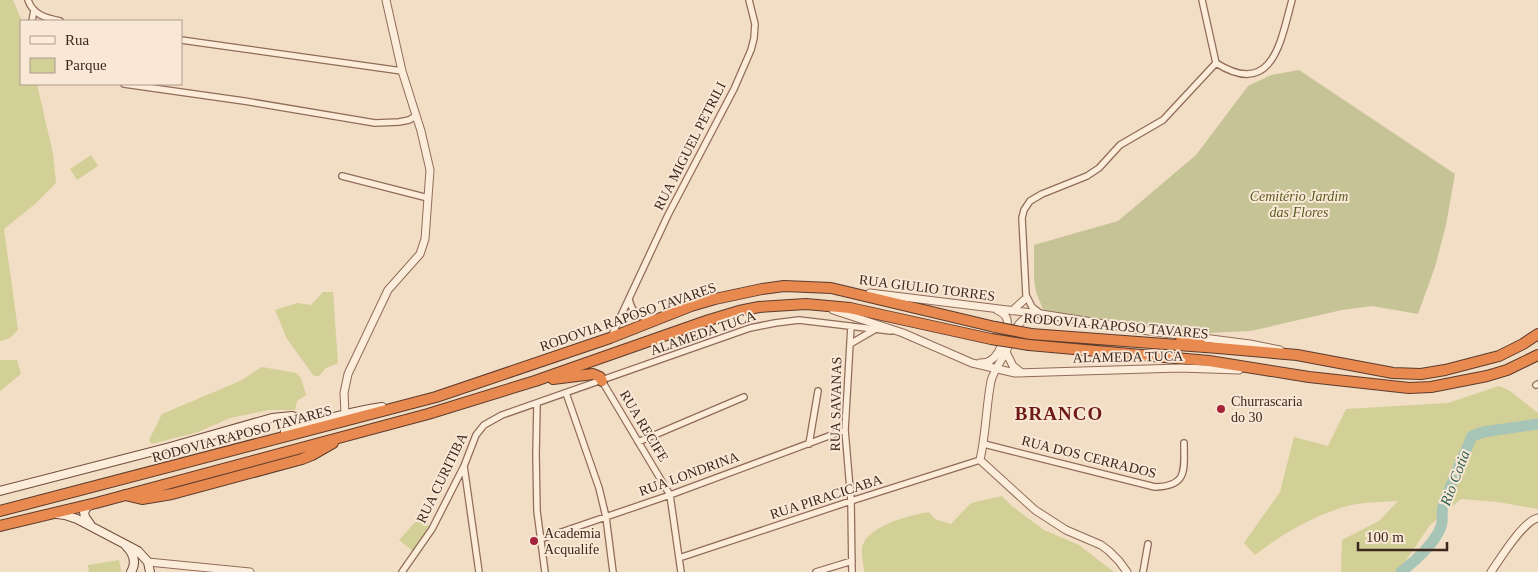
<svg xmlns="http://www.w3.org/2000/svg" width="1538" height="572" font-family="Georgia,serif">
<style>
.green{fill:#d2cf97}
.cemetery{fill:#c6c497}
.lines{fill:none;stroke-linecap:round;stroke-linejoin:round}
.river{stroke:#a7c5b7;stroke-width:11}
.minor-casing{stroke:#906c59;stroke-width:8}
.tertiary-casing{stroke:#906c59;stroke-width:9}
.secondary-casing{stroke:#724d3c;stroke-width:10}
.motorway-casing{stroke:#5d3b2d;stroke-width:12}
.minor{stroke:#fcecda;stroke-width:5.5}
.tertiary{stroke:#fcecda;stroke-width:7}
.secondary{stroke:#fcecda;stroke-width:8}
.motorway{stroke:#e88a4f;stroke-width:10}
.motorway-bridge-casing{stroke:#5d3b2d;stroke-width:12;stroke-linecap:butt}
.motorway-bridge{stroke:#e88a4f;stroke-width:10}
.poi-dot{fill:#a5233b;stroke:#f9e8d6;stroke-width:2}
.labels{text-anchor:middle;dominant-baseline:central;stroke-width:4;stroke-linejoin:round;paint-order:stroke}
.street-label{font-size:14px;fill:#3e281e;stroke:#f9e8d6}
.park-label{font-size:14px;font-style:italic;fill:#595d23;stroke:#f9e8d6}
.poi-label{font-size:14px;fill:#3e281e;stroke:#f9e8d6;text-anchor:start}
.water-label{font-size:15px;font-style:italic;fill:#2c6053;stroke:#f9e8d6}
.district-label{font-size:19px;font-weight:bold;letter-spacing:1px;fill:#6f1c19;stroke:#f9e8d6}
</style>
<rect width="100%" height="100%" fill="#f2ddc5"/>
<path class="green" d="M 0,0 L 13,0 L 22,21 L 21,21 L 21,84 L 37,84 L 53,154 L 56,183 L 35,204 L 4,229 L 18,330 L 10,338 L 0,341 Z
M 91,155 L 98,166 L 77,180 L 70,169 Z
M 323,292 L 333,292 L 338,363 L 326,368 L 319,376 L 314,376 L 287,339 L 275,310 L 297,303 L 311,305 Z
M 0,360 L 17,360 L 21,374 L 0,391 Z
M 262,367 L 296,373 L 301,378 L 306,395 L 297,401 L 295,410 L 269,410 L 230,418 L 198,432 L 152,444 L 149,440 L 162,414 L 240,381 Z
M 1499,386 L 1510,391 L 1538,413 L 1538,509 L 1498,502 L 1461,499 L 1430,525 L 1398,572 L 1341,572 L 1342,540 L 1379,521 L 1398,501 C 1383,502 1366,502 1351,505 C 1316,514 1283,533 1255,555 L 1244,543 L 1280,492 L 1294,437 L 1328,446 L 1346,409 L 1448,403 Z
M 1002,496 L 1013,507 L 1044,530 L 1079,545 L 1114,572 L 864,572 C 864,565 861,555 862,548 C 866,526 910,515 929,512 L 935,519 L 951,524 L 971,503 Z
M 419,518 L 431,528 L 414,552 L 399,540 Z
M 119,560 L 121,570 L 120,572 L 89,572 L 88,565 Z"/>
<path class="cemetery" d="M 1299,70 L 1455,174 L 1446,225 L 1435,267 L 1418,314 L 1372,306 L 1342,310 L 1251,331 L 1186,334 L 1044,312 L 1036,292 L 1034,280 L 1034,245 L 1118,221 L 1196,155 L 1248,86 L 1271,75 Z"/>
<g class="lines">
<path class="river" d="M 1401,572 C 1414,562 1440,539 1442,522 C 1443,517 1441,512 1443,507 C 1451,483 1462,460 1472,436 L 1483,432 L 1538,424"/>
<defs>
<path id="minor" d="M 28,0 C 33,15 46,18 60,21
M 1202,0 L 1216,63 C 1273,99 1281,40 1292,0
M 32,21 L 34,10
M 181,40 L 402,71
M 124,84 L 244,101 L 375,123 L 399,122 L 409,120 L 416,116
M 342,176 L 428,198
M 629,299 C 632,312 638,319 653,318
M 1041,314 L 1032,307 L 1026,295 L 1022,218 L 1024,210 L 1030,201 L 1042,194 L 1087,176 L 1099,168 L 1120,145 L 1163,120 L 1216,63
M 851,326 L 845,430 L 851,501 L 852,572
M 611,337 L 668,215 L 734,89 L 751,50 L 754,38 L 755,24 L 749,0
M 850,344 L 874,330
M 602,381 L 670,495 L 681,572
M 1536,385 L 1538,384
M 566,393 L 599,488 L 606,517 L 613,572
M 537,404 L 536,454 L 537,511 L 545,572
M 638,442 L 744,397
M 809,444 L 818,391
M 984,444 L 1155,487 C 1188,486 1184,470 1184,443
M 464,466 L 479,572
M 541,539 L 670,495 L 845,430
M 679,558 L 851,501 L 980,460
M 402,572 L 432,529 L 464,466 L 476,435 L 484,425 L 502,415 L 750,328 L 775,323 L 799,320 L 891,331
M 816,572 L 852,561
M 1143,572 L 1148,544"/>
<path id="tertiary" d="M 870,293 L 1041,314 L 1149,331 L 1250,344 L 1280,350
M 833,310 L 903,333 L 972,363 L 1015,373 L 1180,368 L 1239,370
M 1012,311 L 1024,300
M 1006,352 C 1001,361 994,370 991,381 C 986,407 986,434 980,460 L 1035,510 L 1066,530 L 1101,545 L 1109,551 L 1119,561 L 1127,572
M 980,363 C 984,363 988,363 991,360 C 1000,355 1011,326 1006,317 C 1004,313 1001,312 997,310
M 1022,373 L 1013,366 L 1006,352 C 1012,337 1016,319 1034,314
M 345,413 L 344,393 L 348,374 L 388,290 L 420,254 L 425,239 L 430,170 L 421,131 L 402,71 L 386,0
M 148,562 L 250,572
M 1491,572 C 1500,559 1523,521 1538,518"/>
<path id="secondary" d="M 285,432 C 317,421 349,412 382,407
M 0,491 L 170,447 L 272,418 L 292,416 L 311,423
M 57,514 L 65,515 L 77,519 L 138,551 L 148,562 L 150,572
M 90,524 L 85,517 L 84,512 L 87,507 L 92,504
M 126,546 C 133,553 137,562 131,572"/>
<path id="motorway" d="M 1031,334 L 1218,348 L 1297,355 L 1393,373 L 1421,374 L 1445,370 L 1499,356 L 1523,344 L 1538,334
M 1179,335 L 1200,343
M 1029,345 L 1209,361 L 1309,377 L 1409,388 L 1431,387 L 1487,376 L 1507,370 L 1538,355
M 553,379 L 593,374 L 600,377 L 602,381
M 125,495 L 142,499 L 172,494 L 302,459 L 312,455 L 333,443
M 0,511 L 436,397 L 610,338 L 691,306 L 715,299 L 762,289 L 784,286 L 831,288 L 995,327
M 0,526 L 96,503 L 428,414 L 535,381 L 709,320 L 739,311 L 759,307 L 806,304 L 850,308 L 991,339"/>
</defs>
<use href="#minor" class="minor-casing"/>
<use href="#tertiary" class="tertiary-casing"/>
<use href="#secondary" class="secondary-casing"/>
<use href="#motorway" class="motorway-casing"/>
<use href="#minor" class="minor"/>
<use href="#tertiary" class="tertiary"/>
<use href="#secondary" class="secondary"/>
<use href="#motorway" class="motorway"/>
<defs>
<path id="motorway-bridge" d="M 995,327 L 1031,334
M 991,339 L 1029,345"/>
</defs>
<use href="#motorway-bridge" class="motorway-bridge-casing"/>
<use href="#motorway-bridge" class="motorway-bridge"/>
</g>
<g class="poi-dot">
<circle cx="1221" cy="409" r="5"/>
<circle cx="534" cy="541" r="5"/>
</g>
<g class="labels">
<g class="street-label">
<text transform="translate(690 146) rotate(-63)">RUA MIGUEL PETRILI</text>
<text transform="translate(927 288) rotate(7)">RUA GIULIO TORRES</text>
<text transform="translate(628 317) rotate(-19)">RODOVIA RAPOSO TAVARES</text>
<text transform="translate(1116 326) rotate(5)">RODOVIA RAPOSO TAVARES</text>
<text transform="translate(703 333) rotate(-19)">ALAMEDA TUCA</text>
<text transform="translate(1128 357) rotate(-1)">ALAMEDA TUCA</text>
<text transform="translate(836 404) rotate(-89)">RUA SAVANAS</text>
<text transform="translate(644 426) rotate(59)">RUA RECIFE</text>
<text transform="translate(242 434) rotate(-15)">RODOVIA RAPOSO TAVARES</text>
<text transform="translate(1089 457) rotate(14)">RUA DOS CERRADOS</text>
<text transform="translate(689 474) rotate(-20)">RUA LONDRINA</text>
<text transform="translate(442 478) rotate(-64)">RUA CURITIBA</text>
<text transform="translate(826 497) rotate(-18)">RUA PIRACICABA</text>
</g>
<g class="park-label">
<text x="1299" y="196">Cemitério Jardim<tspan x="1299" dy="16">das Flores</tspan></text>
</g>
<g class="poi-label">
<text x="1231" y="401">Churrascaria<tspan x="1231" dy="16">do 30</tspan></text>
<text x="544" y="533">Academia<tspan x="544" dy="16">Acqualife</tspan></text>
</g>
<g class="water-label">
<text transform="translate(1455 478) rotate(-69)">Rio Cotia</text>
</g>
<g class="district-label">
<text x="1059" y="413">BRANCO</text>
</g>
</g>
<rect x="20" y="20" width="162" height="65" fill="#f9e8d6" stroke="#ae9b8c"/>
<rect x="30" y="36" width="25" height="8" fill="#fcecda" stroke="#ae9b8c"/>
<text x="65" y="45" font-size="15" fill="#3e281e">Rua</text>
<rect x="30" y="58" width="25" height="15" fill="#d2cf97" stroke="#ae9b8c"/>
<text x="65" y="70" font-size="15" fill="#3e281e">Parque</text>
<path d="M1358 542v8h89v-8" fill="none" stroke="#3e281e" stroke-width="2.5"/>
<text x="1366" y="542" font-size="15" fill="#3e281e" stroke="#f9e8d6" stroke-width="4" paint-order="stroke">100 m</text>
</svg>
